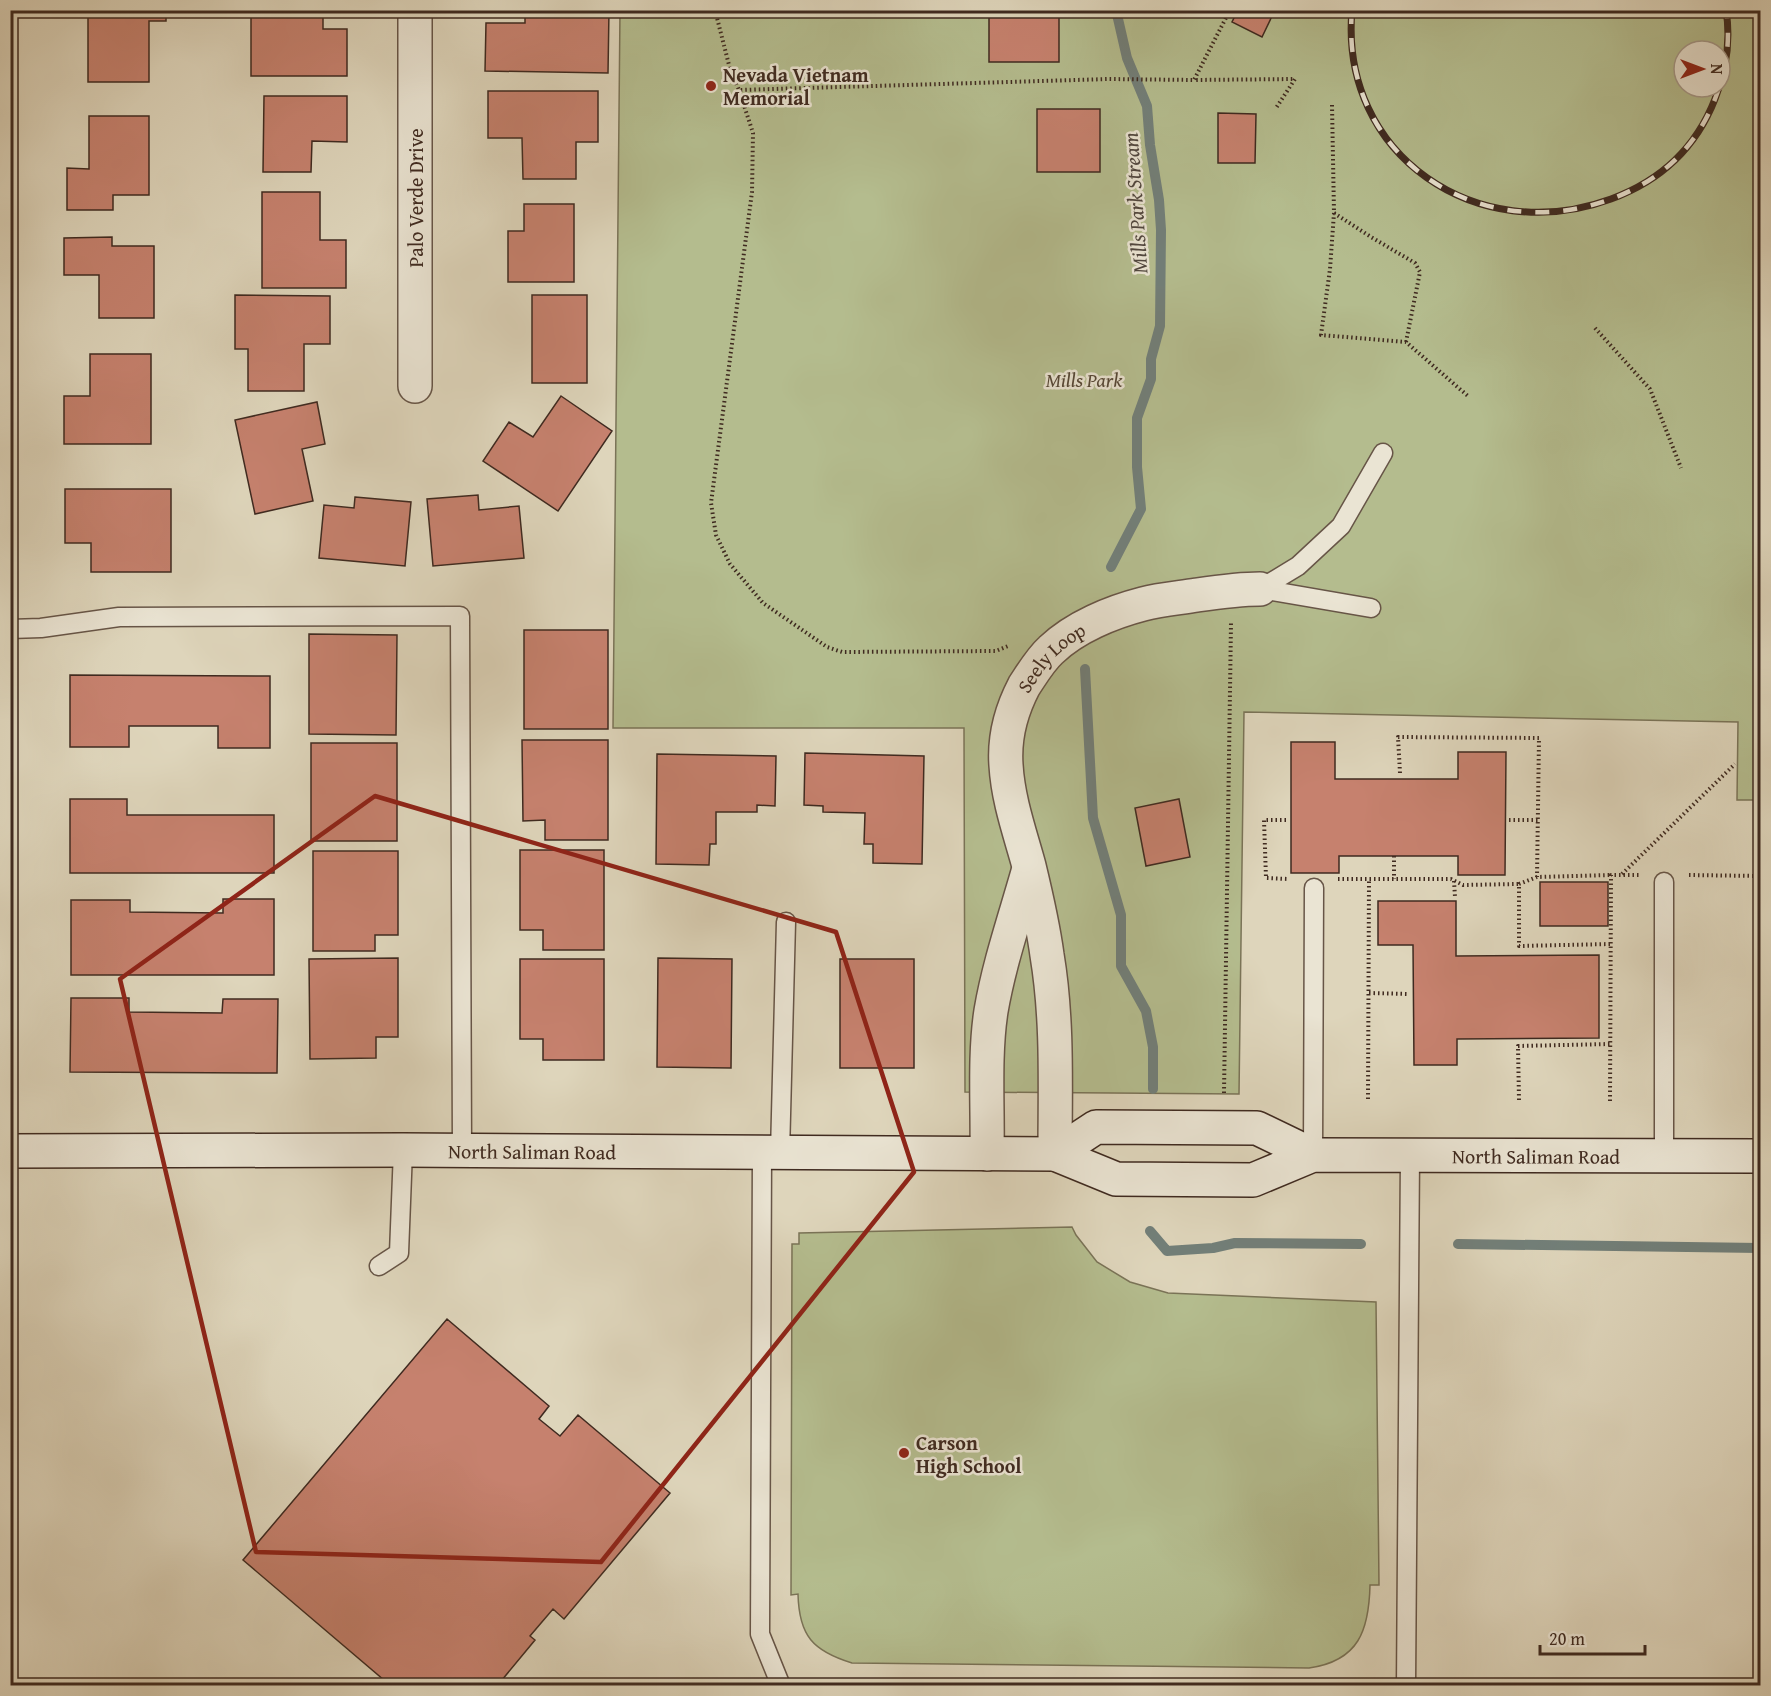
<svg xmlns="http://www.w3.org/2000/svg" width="1771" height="1696" font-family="'Gentium Book Plus',serif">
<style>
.green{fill:#b4bc8e;stroke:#7a7357;stroke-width:1.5;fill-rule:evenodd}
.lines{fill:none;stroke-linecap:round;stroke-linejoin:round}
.stream{stroke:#727f79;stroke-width:10}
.building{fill:#c6816e;stroke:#3f2a20;stroke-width:1.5}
.service-casing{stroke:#675547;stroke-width:21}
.minor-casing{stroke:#675547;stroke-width:36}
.secondary-casing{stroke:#3f2a20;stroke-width:36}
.path{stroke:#3f2a20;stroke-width:4;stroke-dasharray:1.5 3;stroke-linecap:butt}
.service{stroke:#eae4d3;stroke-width:18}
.minor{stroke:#eae4d3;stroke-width:33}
.secondary{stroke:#eae4d3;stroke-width:33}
.rail-casing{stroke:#3f2a20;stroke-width:7}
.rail{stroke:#eae4d3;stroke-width:4.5;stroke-dasharray:14;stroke-linecap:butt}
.marked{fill:none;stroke:#8f2418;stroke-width:4.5;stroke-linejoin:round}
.poi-dot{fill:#8f2418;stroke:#eae4d3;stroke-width:2}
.labels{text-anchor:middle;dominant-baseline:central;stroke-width:5;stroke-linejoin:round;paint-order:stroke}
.poi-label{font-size:20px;font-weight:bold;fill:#3f2a20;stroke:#eae4d3;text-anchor:start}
.street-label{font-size:20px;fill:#3f2a20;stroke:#eae4d3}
.park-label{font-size:20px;font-style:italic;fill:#564736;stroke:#eae4d3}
.water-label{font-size:21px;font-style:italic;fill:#50463e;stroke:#eae4d3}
</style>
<rect width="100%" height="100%" fill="#ded5bb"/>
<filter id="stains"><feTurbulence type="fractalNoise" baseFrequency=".00333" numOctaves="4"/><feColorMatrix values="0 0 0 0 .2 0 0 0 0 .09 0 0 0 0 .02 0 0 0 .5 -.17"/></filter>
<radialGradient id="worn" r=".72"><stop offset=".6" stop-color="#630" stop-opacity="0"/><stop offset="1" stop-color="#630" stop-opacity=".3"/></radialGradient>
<path class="green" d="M 620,11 L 1760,11 L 1760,800 L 1737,800 L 1738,722 L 1244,712 L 1239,1094 L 965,1092 L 964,728 L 613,728 ZM 1684,51 L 1720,51 L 1720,87 L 1684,87 Z
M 1072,1227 L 1076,1235 L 1097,1262 L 1130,1282 L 1168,1293 L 1376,1302 L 1379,1585 L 1370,1585 C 1369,1630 1359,1661 1309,1668 L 852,1663 C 813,1651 799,1636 798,1594 L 791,1595 L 792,1244 L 799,1244 L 799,1233 Z"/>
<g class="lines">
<path class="stream" d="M 1111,567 L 1141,509 L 1137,467 L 1137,418 L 1151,379 L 1151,359 L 1160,326 L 1161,230 L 1159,200 L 1150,145 L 1147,106 L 1127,58 L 1116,10
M 1085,669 L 1093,818 L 1121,915 L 1121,966 L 1146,1011 L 1153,1047 L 1153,1089
M 1150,1231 L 1167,1251 L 1213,1248 L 1235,1243 L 1361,1244
M 1458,1244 L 1760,1248"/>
</g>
<path class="building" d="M 64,10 L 166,10 L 166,21 L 149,21 L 149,82 L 88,82 L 88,13 L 64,13 Z
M 251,10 L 323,10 L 323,29 L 347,29 L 347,76 L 251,76 Z
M 525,10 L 609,10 L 608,73 L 485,71 L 486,23 L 525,23 Z
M 989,10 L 1059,10 L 1059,62 L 989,62 Z
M 1238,10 L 1275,10 L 1262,37 L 1232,22 Z
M 488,91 L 598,91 L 598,142 L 576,142 L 576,179 L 523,179 L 522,138 L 488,138 Z
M 264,96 L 347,96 L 347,142 L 312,141 L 311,172 L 263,172 Z
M 1037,109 L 1100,109 L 1100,172 L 1037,172 Z
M 1218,113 L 1256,114 L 1255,163 L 1218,163 Z
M 89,116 L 149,116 L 149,195 L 113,195 L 113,210 L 67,210 L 67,168 L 89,169 Z
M 262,192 L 320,192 L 320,240 L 346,240 L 346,288 L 262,288 Z
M 524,204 L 574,204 L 574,282 L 508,282 L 508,231 L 524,231 Z
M 112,237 L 112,246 L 154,246 L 154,318 L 99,318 L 99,275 L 64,275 L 64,238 Z
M 235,295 L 330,296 L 330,344 L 304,344 L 304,391 L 248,391 L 248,349 L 235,349 Z
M 532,295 L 587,295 L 587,383 L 532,383 Z
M 90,354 L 151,354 L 151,444 L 64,444 L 64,396 L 90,396 Z
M 561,396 L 612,431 L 558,511 L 483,461 L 509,422 L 533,437 Z
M 317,402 L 325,444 L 302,449 L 313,501 L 255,514 L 235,420 Z
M 65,489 L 171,489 L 171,572 L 91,572 L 91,543 L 65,543 Z
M 478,495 L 479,510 L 519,506 L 524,558 L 433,566 L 427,499 Z
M 355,497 L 411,502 L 405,566 L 319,558 L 324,505 L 354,508 Z
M 524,630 L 608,630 L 608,729 L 524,729 Z
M 309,634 L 397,635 L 396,735 L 309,734 Z
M 70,675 L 270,676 L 270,748 L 218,748 L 218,726 L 129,726 L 129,747 L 70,747 Z
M 522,740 L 608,740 L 608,840 L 545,840 L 545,820 L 523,821 Z
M 1291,742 L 1335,742 L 1335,779 L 1458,779 L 1458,752 L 1506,752 L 1505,875 L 1458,875 L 1458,856 L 1339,856 L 1339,873 L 1291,873 Z
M 311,743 L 397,743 L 397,841 L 311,841 Z
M 805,753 L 924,756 L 922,864 L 873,863 L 873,844 L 864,844 L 865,813 L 823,812 L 823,806 L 804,805 Z
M 657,754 L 776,756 L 775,806 L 757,805 L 757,812 L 716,812 L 716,844 L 710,844 L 709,865 L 656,864 Z
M 70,799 L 127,799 L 127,815 L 274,815 L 274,873 L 70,873 Z
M 1179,799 L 1190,857 L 1146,866 L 1135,808 Z
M 520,850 L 604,850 L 604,950 L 543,950 L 543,930 L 520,930 Z
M 313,851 L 398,851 L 398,935 L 375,935 L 375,951 L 313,951 Z
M 1540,882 L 1608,882 L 1608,926 L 1540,926 Z
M 223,899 L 274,899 L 274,975 L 71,975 L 71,900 L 130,900 L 130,912 L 223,913 Z
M 1378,901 L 1456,901 L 1456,956 L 1599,955 L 1599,1038 L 1457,1039 L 1457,1065 L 1414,1065 L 1413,945 L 1378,945 Z
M 398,958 L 398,1037 L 376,1037 L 376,1058 L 310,1059 L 309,959 Z
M 658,958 L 732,959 L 731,1068 L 657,1067 Z
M 520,959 L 604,959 L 604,1060 L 543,1060 L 543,1039 L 520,1039 Z
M 840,959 L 914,959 L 914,1068 L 840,1068 Z
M 71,998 L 129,998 L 129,1012 L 222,1013 L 223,999 L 278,999 L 277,1073 L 70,1072 Z
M 447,1319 L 549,1406 L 539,1419 L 560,1436 L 578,1415 L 670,1493 L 564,1619 L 553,1609 L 530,1636 L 535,1640 L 497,1686 L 391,1686 L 243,1560 Z"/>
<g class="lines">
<defs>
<path id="service" d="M 1260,589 L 1298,566 L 1341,526 L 1383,453
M 1260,589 L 1371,608
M 10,629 L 41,628 L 119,617 L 460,616 L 462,1151
M 762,1152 L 760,1634 L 781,1686
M 780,1153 L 786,922
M 1313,1155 L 1314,888
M 1664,1156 L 1664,882
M 379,1266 L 399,1253 L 403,1150
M 1406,1686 L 1410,1155"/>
<g id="minor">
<path d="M 415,386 L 415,10"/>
<path d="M 987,1154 C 988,1108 984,1056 991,1011 C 999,964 1015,918 1028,872"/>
<path id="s1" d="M 1055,1154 C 1055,1088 1058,1021 1047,955 C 1043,925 1036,895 1029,866 C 1020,833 1008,800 1006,765 C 1004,737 1011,711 1024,686 C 1032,674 1040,660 1051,650 C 1075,627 1112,612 1143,604 C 1161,599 1179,598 1197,595 C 1218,592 1239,589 1260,589"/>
</g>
<g id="secondary">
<path id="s2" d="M 10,1151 L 403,1150 L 1055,1154 L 1116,1179 L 1253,1180 L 1313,1155 L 1760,1156"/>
<path d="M 1055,1154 L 1096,1127 L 1257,1128 L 1313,1155"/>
</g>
</defs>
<use href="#service" class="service-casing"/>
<use href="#minor" class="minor-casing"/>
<use href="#secondary" class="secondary-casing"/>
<path class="path" d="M 715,10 L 730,69 L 739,90 L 1109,79 L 1194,80
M 1230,10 L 1194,80 L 1295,79 L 1276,108
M 739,90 L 753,133 L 752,192 L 711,503 L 716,535 L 730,564 L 763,603 L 827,647 L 842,652 L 996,651 L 1008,646
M 1332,105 L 1334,213 L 1330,269 L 1321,335 L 1406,342 L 1469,397
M 1334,213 L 1371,237 L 1415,263 L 1420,272 L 1406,342
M 1595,328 L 1650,389 L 1681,468
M 1400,773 L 1398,737 L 1539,738 L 1537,877
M 1286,820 L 1264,820 L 1266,878 L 1289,879
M 1509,820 L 1539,820
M 1394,856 L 1394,879
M 1622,874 L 1735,764
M 1689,875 L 1760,876
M 1338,879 L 1451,879 L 1463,885 L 1519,884
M 1454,881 L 1455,897
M 1610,944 L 1519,946 L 1519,884 L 1537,877 L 1611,875
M 1369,993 L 1409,994
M 1224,1093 L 1231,623
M 1368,1099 L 1369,879
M 1519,1100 L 1518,1046 L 1610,1044
M 1610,1101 L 1611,875 L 1640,875"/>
<use href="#service" class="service"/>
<use href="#minor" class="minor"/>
<use href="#secondary" class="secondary"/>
<defs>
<path id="rail" d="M 1352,10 C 1339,156 1478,248 1611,199 C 1660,181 1696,148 1715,99 C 1726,71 1731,41 1726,10"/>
</defs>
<use href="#rail" class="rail-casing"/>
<use href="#rail" class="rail"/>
</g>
<path class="marked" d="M 375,796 L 836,932 L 914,1172 L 601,1562 L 256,1552 L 120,979 Z"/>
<g class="poi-dot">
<circle cx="711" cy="86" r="6"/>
<circle cx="904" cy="1453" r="6"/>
</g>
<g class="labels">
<g class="poi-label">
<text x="723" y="74">Nevada Vietnam<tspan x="723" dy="23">Memorial</tspan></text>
<text x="916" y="1442">Carson<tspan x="916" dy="23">High School</tspan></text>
</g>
<g class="street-label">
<text transform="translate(415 198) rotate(-90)">Palo Verde Drive</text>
<text stroke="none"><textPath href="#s1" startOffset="516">Seely Loop</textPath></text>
<text stroke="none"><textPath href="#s2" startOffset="522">North Saliman Road</textPath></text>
<text stroke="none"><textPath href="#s2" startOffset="1536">North Saliman Road</textPath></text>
</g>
<g class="park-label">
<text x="1084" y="379">Mills Park</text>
</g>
<g class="water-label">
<text transform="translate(1135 203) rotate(-94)">Mills Park Stream</text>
</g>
</g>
<rect width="1771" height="1696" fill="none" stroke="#ded5bb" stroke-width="36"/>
<rect x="12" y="12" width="1747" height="1672" fill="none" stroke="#3f2a20" stroke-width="3"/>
<rect x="18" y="18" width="1735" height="1660" fill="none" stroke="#3f2a20" stroke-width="1.5"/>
<g transform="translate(1702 69) rotate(90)"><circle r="28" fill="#eae4d3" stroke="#a69a8b" stroke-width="1.5"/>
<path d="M0-4.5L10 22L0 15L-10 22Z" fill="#8f2418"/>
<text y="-9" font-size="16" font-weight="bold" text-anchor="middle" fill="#3f2a20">N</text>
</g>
<path d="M1540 1645v9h105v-9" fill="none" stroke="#3f2a20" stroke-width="3"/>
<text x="1549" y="1645" font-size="18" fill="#3f2a20" stroke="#eae4d3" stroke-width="4.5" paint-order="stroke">20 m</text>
<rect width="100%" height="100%" filter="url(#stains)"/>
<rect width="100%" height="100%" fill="url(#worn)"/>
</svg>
